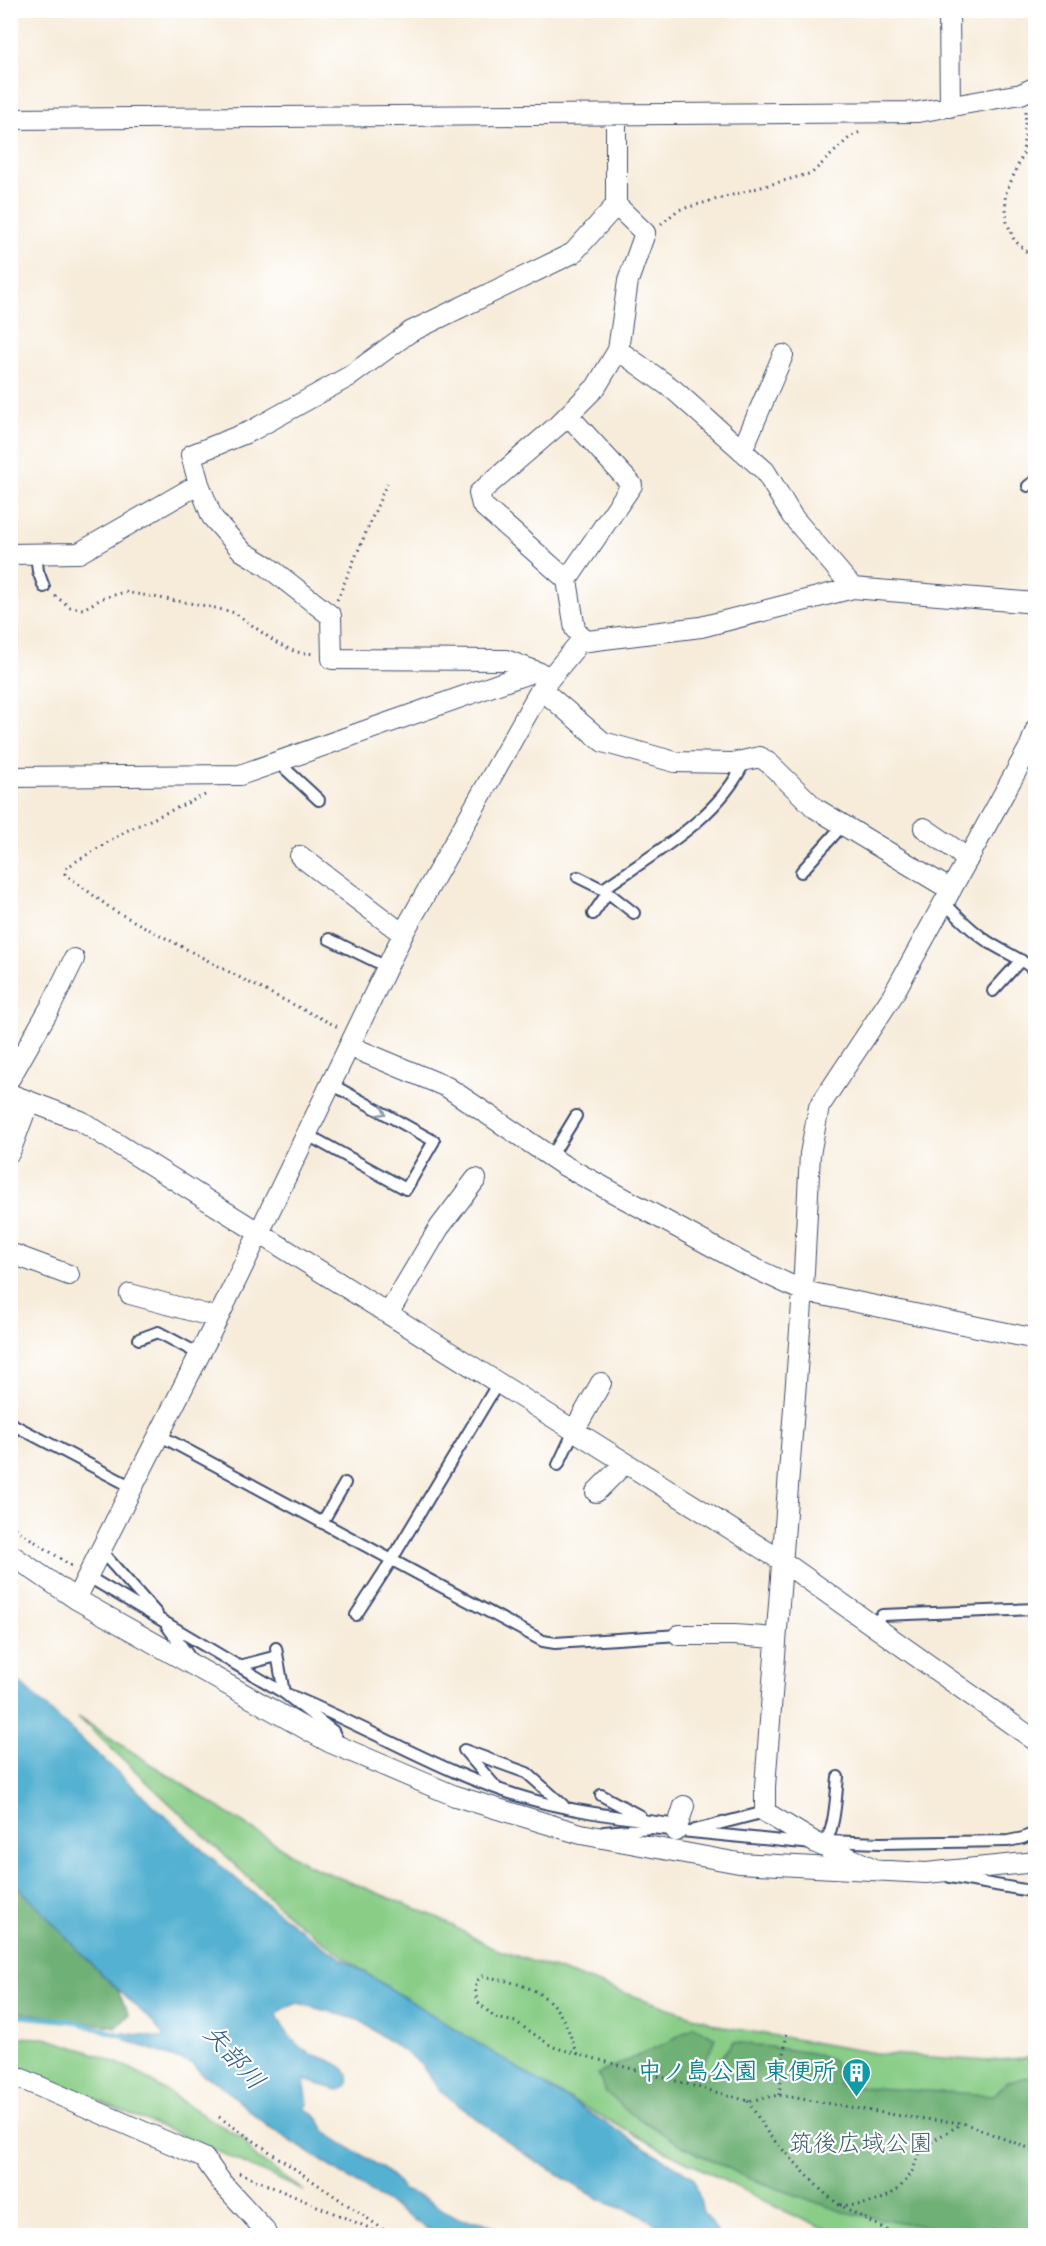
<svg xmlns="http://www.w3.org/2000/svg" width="1046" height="2246" font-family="Mynerve,'Klee One',sans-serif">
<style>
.green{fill:#89cd87;stroke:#527e72;stroke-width:1.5}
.forest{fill:#6eb074;stroke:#447069;stroke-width:1.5}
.water{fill:#54b1d2;stroke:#387098;stroke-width:1.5}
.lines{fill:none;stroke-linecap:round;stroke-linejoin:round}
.stream{stroke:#54b1d2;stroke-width:5}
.service-casing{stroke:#3c4b71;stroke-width:14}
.minor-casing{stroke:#3c4b71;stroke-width:22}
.path{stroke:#3c4b71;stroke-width:3;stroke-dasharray:1.5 4.5;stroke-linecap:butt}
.service{stroke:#fff;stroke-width:10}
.minor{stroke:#fff;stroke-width:20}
.oneway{stroke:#8d97ae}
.labels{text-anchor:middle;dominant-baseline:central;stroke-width:4.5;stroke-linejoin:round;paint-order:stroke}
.culture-label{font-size:24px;font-weight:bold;fill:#0d838f;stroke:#fff;text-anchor:end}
.park-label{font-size:24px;fill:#3c5e6a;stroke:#fff}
.water-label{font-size:26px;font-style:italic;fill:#2f5c87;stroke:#fff}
</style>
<rect width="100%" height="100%" fill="#fff"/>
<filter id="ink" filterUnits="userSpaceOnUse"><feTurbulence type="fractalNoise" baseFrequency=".0167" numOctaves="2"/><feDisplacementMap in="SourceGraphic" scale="12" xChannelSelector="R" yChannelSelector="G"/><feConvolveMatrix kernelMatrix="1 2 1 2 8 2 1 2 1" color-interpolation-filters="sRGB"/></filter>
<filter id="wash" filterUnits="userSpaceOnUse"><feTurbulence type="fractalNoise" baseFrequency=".008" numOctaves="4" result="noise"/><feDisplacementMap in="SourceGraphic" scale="24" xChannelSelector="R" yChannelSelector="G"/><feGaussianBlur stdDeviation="1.35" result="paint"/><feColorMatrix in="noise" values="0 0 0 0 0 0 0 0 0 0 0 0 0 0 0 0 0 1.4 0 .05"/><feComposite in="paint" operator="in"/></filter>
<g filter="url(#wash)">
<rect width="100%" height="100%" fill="#f7ecda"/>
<path class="green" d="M 78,1717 L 308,1865 L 439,1918 L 490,1947 L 725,2027 L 875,2053 L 987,2061 L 1035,2057 L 1035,2235 L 842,2235 L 790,2214 L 652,2144 L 447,2032 L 290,1917 Z
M 10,2037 L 45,2038 L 90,2052 L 134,2070 L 206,2117 L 244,2139 L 253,2155 L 304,2191 L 195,2141 L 31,2073 L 11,2070 Z"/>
<path class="forest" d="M 10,1878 L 111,1976 L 129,2015 L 117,2027 L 11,2011 Z
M 694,2026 L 716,2038 L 706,2059 L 696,2073 L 710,2071 L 734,2042 L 812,2053 L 833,2061 L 840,2086 L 994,2095 L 1008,2081 L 1035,2076 L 1035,2231 L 983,2227 L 935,2228 L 843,2212 L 751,2179 L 686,2148 L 627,2111 L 605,2091 L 598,2074 L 670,2041 Z"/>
<path class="water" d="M 11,1675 L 198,1846 L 255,1895 L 322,1946 L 694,2178 L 703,2212 L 719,2235 L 668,2235 L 665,2231 L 638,2213 L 612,2205 L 586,2192 L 517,2149 L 441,2092 L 420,2063 L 359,2020 L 298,2003 L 285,2008 L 277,2014 C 280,2026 295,2044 305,2051 C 315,2058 353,2062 348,2082 C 347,2088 343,2089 338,2090 L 304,2080 L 308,2104 L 305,2109 C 322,2117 320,2128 331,2136 C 350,2150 393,2169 403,2190 L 422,2197 L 458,2219 L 482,2222 L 490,2225 L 495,2232 L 500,2235 L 437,2235 L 266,2125 L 217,2082 L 204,2076 L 192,2064 L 125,2040 L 123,2033 L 161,2038 L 164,2036 L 150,2019 L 102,1975 L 11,1879 Z"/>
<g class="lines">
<path class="stream" d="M 10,2015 L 72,2021 L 124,2036"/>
</g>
</g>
<g filter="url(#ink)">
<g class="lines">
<defs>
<path id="service" d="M 1028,486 L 1036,480
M 36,554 L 38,571 L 44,587
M 278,762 L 319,800
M 801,872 L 842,826
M 578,877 L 606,891 L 634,913
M 603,889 C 654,853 718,819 745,761
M 944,902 C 957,916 971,930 987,941 C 1003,952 1021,958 1036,971
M 593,914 L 608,892
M 329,939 L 387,967
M 993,991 L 1021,960
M 306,1134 L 406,1189 L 434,1141 L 331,1084
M 551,1157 L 576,1116
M 139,1339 L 158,1332 L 199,1354
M 10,1423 L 132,1487
M 159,1435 L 543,1641 L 555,1643 L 679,1635
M 558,1465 L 574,1431
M 322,1523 L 345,1483
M 100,1550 L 157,1614
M 87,1576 L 284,1693 L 333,1731 L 340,1745
M 356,1615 L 391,1561 L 498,1383
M 167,1626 L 191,1659
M 872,1626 L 882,1615 L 1036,1609
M 276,1648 L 284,1693 C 368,1726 445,1776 533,1800 C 580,1813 629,1818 678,1825
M 239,1666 L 277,1656
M 496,1787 L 464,1750 L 527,1773 L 563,1805
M 601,1795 L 640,1816
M 695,1830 L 765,1812
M 604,1832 L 651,1828 L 823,1845 C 835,1833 836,1795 838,1777
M 827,1841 L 880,1843 L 1008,1841 L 1023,1838 L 1036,1832
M 950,1877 L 1036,1892"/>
<path id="minor" d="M 949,10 L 950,107
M 10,119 L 918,112 L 1021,94 L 1036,87
M 616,205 L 645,233 L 628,281 L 618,350 L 674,390 L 765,471 L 792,516 L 853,588
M 568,415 L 632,485 L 567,580 L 575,629 L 585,641
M 742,451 L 783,355
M 10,554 L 79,553 L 199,484
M 567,580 L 482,505 L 479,493 L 557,426 L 596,387 L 618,350
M 551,677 L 506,660 L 332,659 L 331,616 L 267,566 L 242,551 L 212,517 L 199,484 L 191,455 L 251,431 L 350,376 L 410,332 L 573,253 L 616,205 L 616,115
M 541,689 L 603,742 L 675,762 L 733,763 L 760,757 L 770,764 L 815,808 L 951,890
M 10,777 L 240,775 L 535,671
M 924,828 L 956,850 L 967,861
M 300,856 L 403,934
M 349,1046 L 447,1087 L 563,1165 L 741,1262 L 803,1291 L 1036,1339
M 10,1078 L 51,1006 L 74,959
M 10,1094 L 81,1121 L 782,1561 L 1036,1741
M 10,1152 L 29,1101
M 10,1253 L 69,1275
M 130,1294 L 218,1318
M 388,1314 L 439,1228 L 476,1179
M 574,1431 L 601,1383
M 596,1492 L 625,1463
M 10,1554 L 76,1599 L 329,1742 L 455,1796 L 581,1834 L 739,1863 L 926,1873 L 1036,1862
M 76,1599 L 218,1318 L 405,930 L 541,689 L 580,642 L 701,627 L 853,588 L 1036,603
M 679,1635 L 734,1635 L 776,1638
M 676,1831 L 684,1806
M 879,1871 L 816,1843 L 765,1812 L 765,1786 L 803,1291 L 810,1154 L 819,1107 L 893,995 L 1030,746 L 1036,729
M 10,2078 L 22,2079 L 204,2158 L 222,2183 L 264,2229 L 267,2236"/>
</defs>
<use href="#service" class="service-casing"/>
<use href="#minor" class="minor-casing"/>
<path class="path" d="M 1026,111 L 1023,154 L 1005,195 L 1007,222 L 1014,240 L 1036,260
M 661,224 L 678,210 L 812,173 L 850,137 L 860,132
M 55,596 L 70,607 L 83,609 L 103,598 L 125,592 L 207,606 L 235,613 L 278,644 L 296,652 L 315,654
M 337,600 L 387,483
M 205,795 L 126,831 L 67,867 L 65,874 L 113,910 L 250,983 L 338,1027
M 10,1525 L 73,1567
M 578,2054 C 573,2044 570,2033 565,2023 C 548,1988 518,1983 483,1976 L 478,1980 L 475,1988 L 478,2002 L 495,2018 L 516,2022 L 553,2047 L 748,2101 L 779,2095 L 907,2117 L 963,2123 L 1036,2151
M 779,2095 L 787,2030
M 748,2101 L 769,2135 L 822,2191 L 838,2204 L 892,2233 L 936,2236
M 219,2117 L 393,2236
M 239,2173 L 388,2236
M 840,2205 C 868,2207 894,2199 910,2175 C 915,2168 916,2157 922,2150 C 933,2139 948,2132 961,2124
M 962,2236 L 995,2231 L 1005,2236"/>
<use href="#service" class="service"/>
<use href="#minor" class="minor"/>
</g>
<defs><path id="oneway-chevron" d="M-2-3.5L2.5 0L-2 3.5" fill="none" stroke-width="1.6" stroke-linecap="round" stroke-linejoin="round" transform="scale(1.5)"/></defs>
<use class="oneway" href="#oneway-chevron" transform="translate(382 1112) rotate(29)"/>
</g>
<defs>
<symbol id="building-pin" viewBox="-11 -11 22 30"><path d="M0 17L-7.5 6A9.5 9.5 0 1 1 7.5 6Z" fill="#0f9aa8" stroke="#fff"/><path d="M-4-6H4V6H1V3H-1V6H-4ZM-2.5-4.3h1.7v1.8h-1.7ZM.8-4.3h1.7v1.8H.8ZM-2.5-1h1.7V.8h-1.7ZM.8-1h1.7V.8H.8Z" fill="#fff"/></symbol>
</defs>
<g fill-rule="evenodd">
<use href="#building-pin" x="840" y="2056" width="33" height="45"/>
</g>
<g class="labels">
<g class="culture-label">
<text x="836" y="2072">中ノ島公園 東便所</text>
</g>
<g class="park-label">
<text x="861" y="2144">筑後広域公園</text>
</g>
<g class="water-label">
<text transform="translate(233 2058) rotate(48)">矢部川</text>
</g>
</g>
<rect width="1046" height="2246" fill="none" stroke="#fff" stroke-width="36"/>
</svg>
